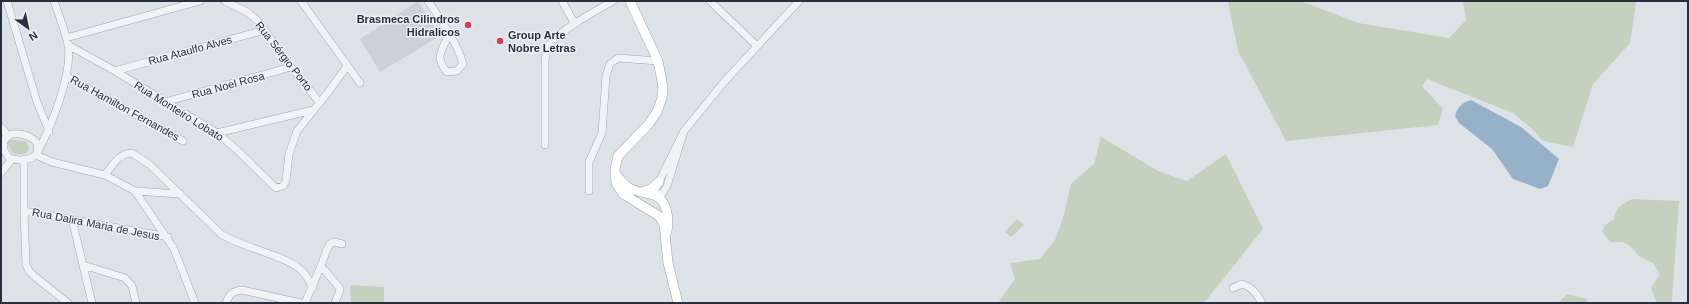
<svg xmlns="http://www.w3.org/2000/svg" width="1689" height="304" font-family="Helvetica,sans-serif">
<style>
.built{fill:#cbd1d9}
.green{fill:#c4d1be}
.water{fill:#97b1c8}
.lines{fill:none;stroke-linecap:round;stroke-linejoin:round}
.minor-casing{stroke:#a3a9b1;stroke-width:8}
.major-casing{stroke:#9da6b3;stroke-width:10}
.minor{stroke:#f0f2f6;stroke-width:7}
.major{stroke:#fff;stroke-width:9}
.poi-dot{fill:#cf3f5a;stroke:#edf1f5;stroke-width:1.5}
.labels{text-anchor:middle;dominant-baseline:central;stroke-width:3;stroke-linejoin:round;paint-order:stroke}
.poi-label{font-size:11px;font-weight:bold;fill:#27303e;stroke:#edf1f5;text-anchor:end}
.street-label{font-size:11px;fill:#27303e;stroke:#edf1f5}
</style>
<rect width="100%" height="100%" fill="#dde2e7"/>
<path class="built" d="M 418,1 L 440,36 L 380,72 L 360,39 Z"/>
<path class="green" d="M 1228,1 L 1301,1 L 1358,23 L 1449,38 L 1466,20 L 1463,1 L 1635,1 L 1636,3 L 1630,43 L 1593,84 L 1573,147 L 1543,141 L 1532,129 L 1513,113 L 1427,79 L 1422,86 L 1443,109 L 1438,125 L 1286,141 L 1238,51 Z
M 1101,137 L 1158,171 L 1187,181 L 1226,154 L 1263,229 L 1204,303 L 998,303 L 1015,279 L 1010,263 L 1040,259 L 1055,240 L 1064,215 L 1071,184 L 1094,164 Z
M 8,139 L 27,142 L 29,150 L 25,154 L 13,154 L 7,143 Z
M 1632,199 L 1679,201 L 1672,301 L 1669,303 L 1657,303 L 1651,288 L 1660,274 L 1653,263 L 1639,256 L 1629,245 L 1622,242 L 1610,242 L 1602,231 L 1605,225 L 1614,219 C 1616,207 1621,205 1632,199 Z
M 1017,219 L 1024,225 L 1011,237 L 1005,232 Z
M 350,285 L 384,287 L 384,303 L 351,303 Z
M 1567,294 L 1587,299 L 1587,303 L 1558,303 Z"/>
<path class="water" d="M 1471,100 L 1521,127 L 1559,159 L 1548,186 L 1540,189 L 1513,179 L 1492,149 L 1459,123 L 1455,116 C 1458,106 1462,103 1471,100 Z"/>
<g class="lines">
<defs>
<path id="minor" d="M 7,1 L 37,102 L 49,131
M 225,1 L 247,12 L 258,21 L 291,67 L 320,103
M 301,1 L 360,83
M 428,1 C 441,20 457,42 463,64 L 457,71 L 447,72 C 434,57 442,51 449,34
M 562,1 L 575,24
M 710,1 L 757,46
M 66,38 L 200,1
M 68,45 L 115,71 L 217,133 L 236,149 L 276,188 L 283,186 L 286,181 L 289,154 L 297,131 L 329,91 L 347,66
M 115,71 L 265,30
M 66,76 L 183,141
M 165,102 L 291,67
M 1,127 L 8,136
M 684,131 L 667,186 L 662,194 L 656,196 L 656,189 L 659,182 L 684,131 L 724,82 L 799,1
M 217,133 L 313,110
M 11,134 C 23,133 44,138 36,155 C 29,161 18,161 9,158 L 4,150 L 3,141 Z
M 545,145 L 545,65 C 545,58 545,50 550,44 C 563,28 594,12 613,1
M 38,151 C 51,127 73,73 68,45 C 65,31 59,15 54,1
M 36,155 L 52,162 L 105,175 L 135,191 L 174,249 L 195,303
M 24,159 L 24,211 L 26,264 L 29,271 L 34,276 L 68,303
M 1,173 L 12,159
M 105,175 C 112,166 119,153 132,153 L 150,165 L 221,234 C 243,248 281,254 300,269 C 306,274 309,281 313,287
M 135,191 L 180,194
M 589,191 L 589,162 L 602,133 L 606,76 L 610,64 L 618,58 L 658,61
M 24,211 L 168,237
M 72,219 L 92,303
M 83,265 L 125,278 L 132,286 L 136,303
M 321,266 L 339,287 L 340,290 L 335,303
M 1233,288 L 1242,284 C 1252,287 1257,294 1262,303
M 226,303 C 229,294 233,291 242,290 L 301,303
M 305,303 L 321,266 L 327,249 L 330,244 L 334,242 L 342,244"/>
<path id="major" d="M 630,1 L 658,61 L 663,87 L 662,98 L 657,112 L 648,125 L 618,156 L 615,169 L 616,183 L 623,194 L 659,216 L 664,224 L 668,263 L 678,303
M 615,174 C 620,179 625,186 631,189 C 639,193 648,192 656,196 C 668,202 669,220 667,231
M 642,192 L 651,189 L 659,182"/>
</defs>
<use href="#minor" class="minor-casing"/>
<use href="#major" class="major-casing"/>
<use href="#minor" class="minor"/>
<use href="#major" class="major"/>
</g>
<g class="poi-dot">
<circle cx="468" cy="25" r="4"/>
<circle cx="500" cy="41" r="4"/>
</g>
<g class="labels">
<g class="poi-label">
<text x="460" y="19">Brasmeca Cilindros<tspan x="460" dy="13">Hidralicos</tspan></text>
<text x="508" y="35" text-anchor="start">Group Arte<tspan x="508" dy="13">Nobre Letras</tspan></text>
</g>
<g class="street-label">
<text transform="translate(190 50) rotate(-15)">Rua Ataulfo Alves</text>
<text transform="translate(284 56) rotate(52)">Rua Sérgio Porto</text>
<text transform="translate(228 85) rotate(-15)">Rua Noel Rosa</text>
<text transform="translate(125 108) rotate(29)">Rua Hamilton Fernandes</text>
<text transform="translate(179 111) rotate(32)">Rua Monteiro Lobato</text>
<text transform="translate(96 224) rotate(11)">Rua Dalira Maria de Jesus</text>
</g>
</g>
<rect width="1689" height="304" fill="none" stroke="#27303e" stroke-width="4"/>
<g transform="translate(28 28) rotate(147)" stroke="#edf1f5" stroke-width="3" paint-order="stroke">
<path d="M0-3L7 15L0 10L-7 15Z" fill="#27303e"/>
<text y="-6" font-size="11" font-weight="bold" text-anchor="middle" fill="#27303e">N</text>
</g>
</svg>
